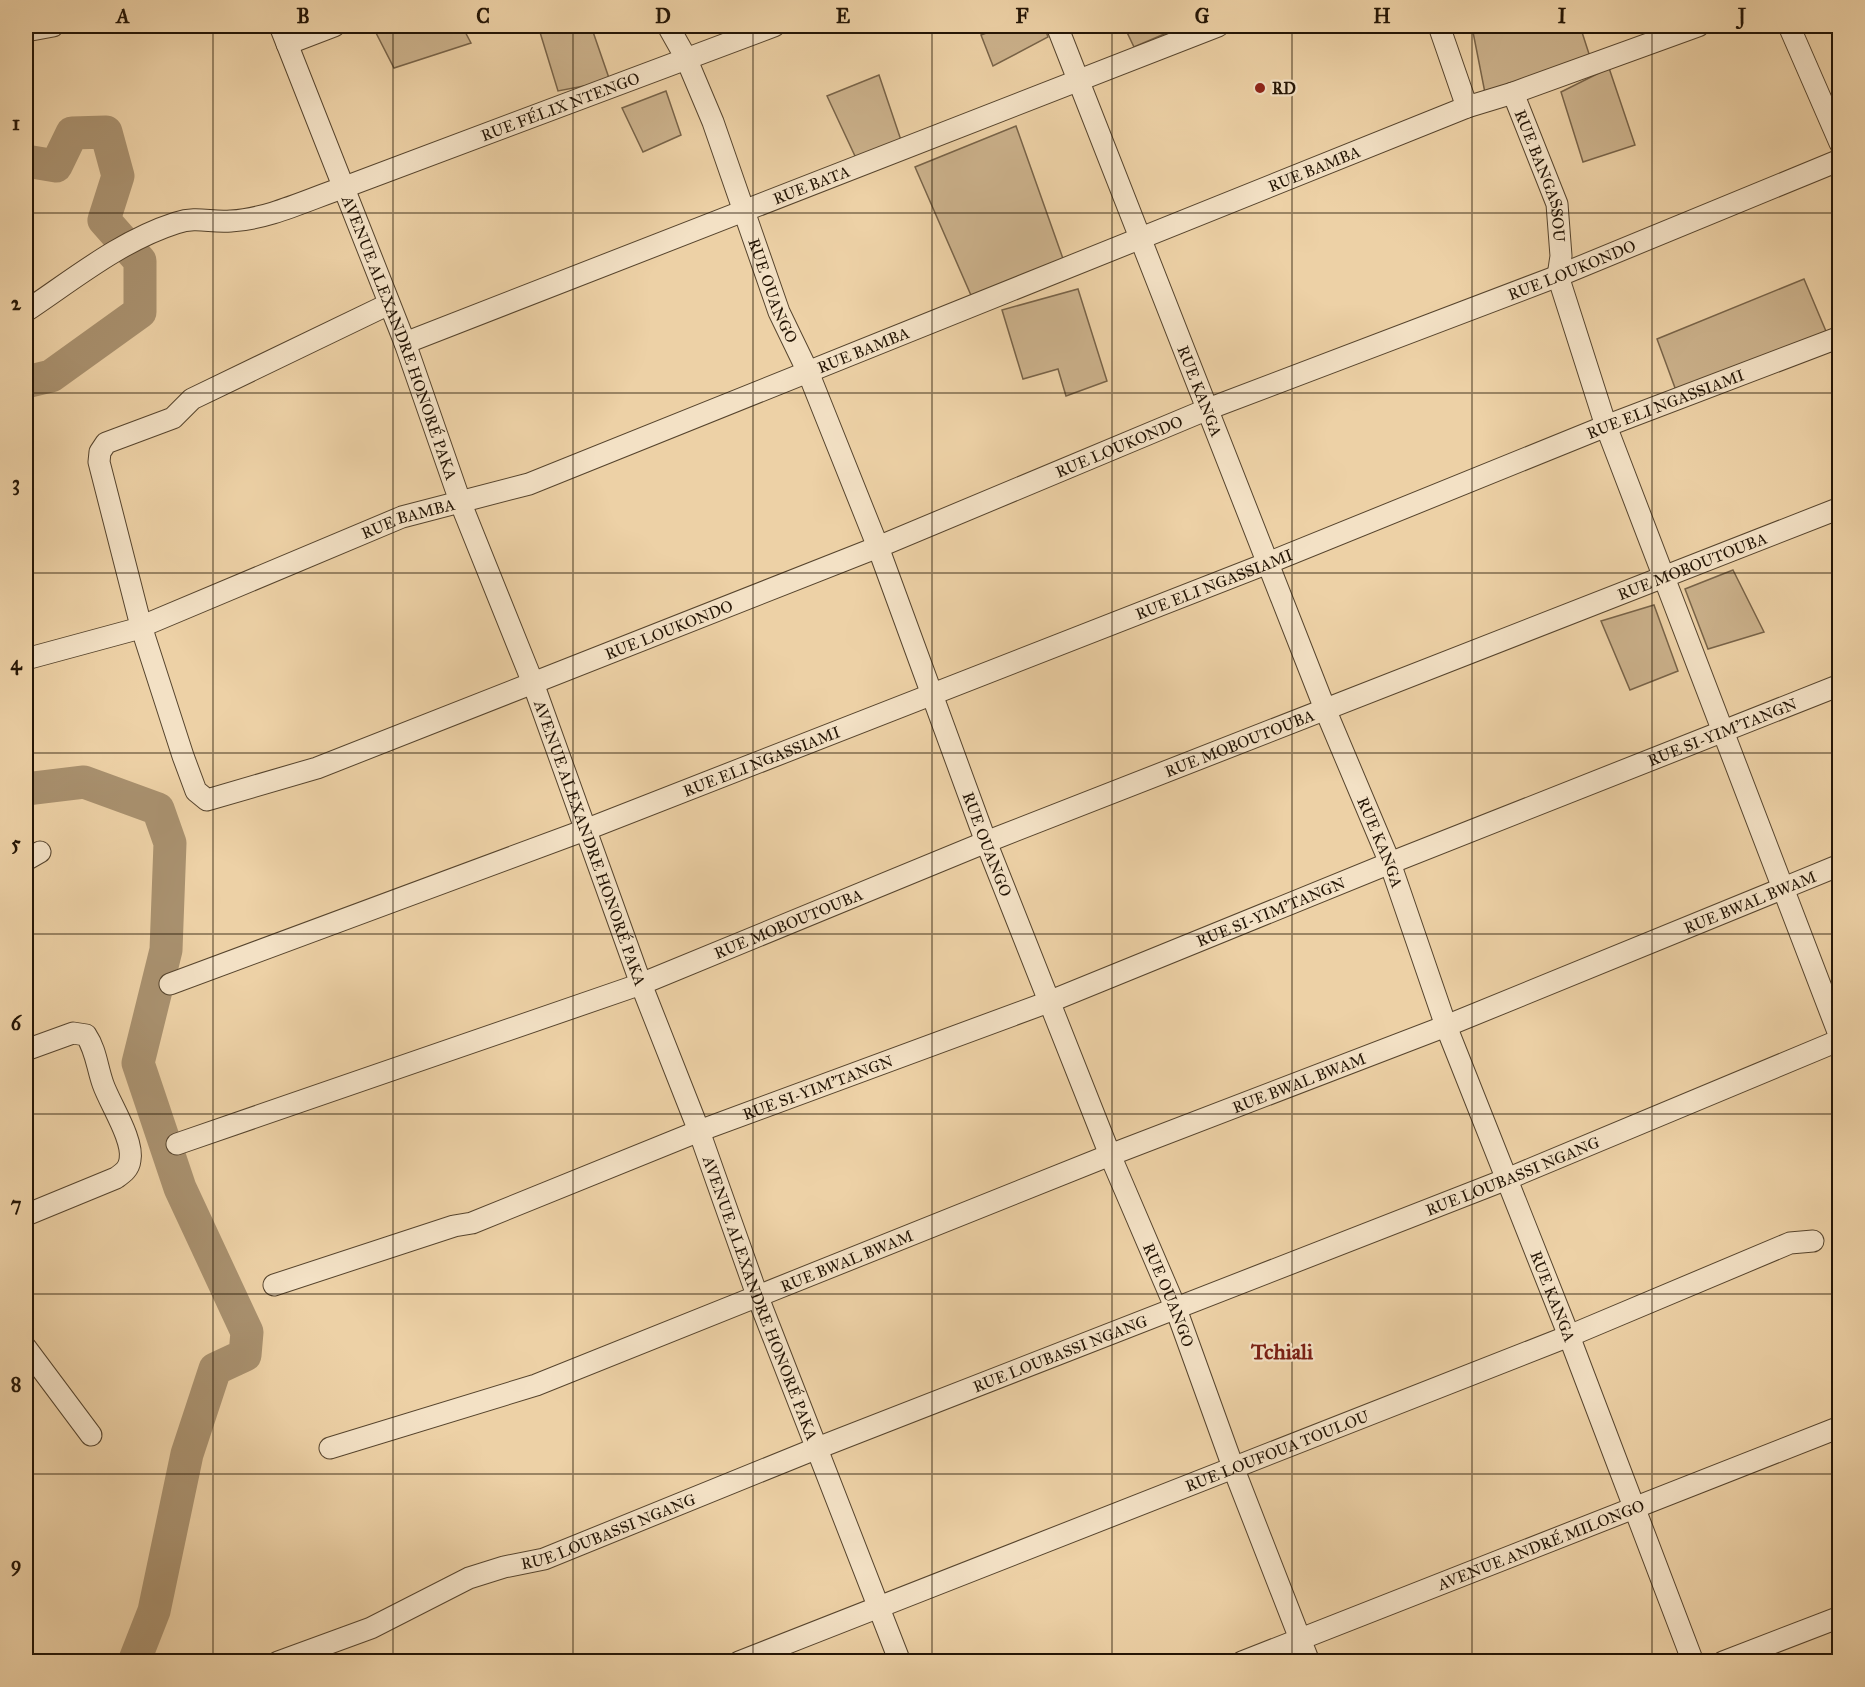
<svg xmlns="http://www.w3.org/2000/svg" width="1865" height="1687" font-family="'IM FELL Great Primer',serif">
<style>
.green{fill:#cbb18b;stroke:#786348;stroke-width:1.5}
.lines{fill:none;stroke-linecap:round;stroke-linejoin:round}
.river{stroke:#a9916f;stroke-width:33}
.minor-casing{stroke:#56442d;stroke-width:23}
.minor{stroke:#f3e1c5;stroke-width:21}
.grid{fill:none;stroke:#241505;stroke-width:1.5;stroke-opacity:0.55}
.poi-dot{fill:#8f2418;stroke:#f3e1c5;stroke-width:2}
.labels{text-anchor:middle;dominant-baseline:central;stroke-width:4.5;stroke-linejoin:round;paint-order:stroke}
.poi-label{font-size:16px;font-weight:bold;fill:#241505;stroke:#f3e1c5;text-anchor:start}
.street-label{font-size:16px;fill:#241505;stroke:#f3e1c5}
.district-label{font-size:22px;font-weight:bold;fill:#7a1f14;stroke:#f3e1c5}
.neatline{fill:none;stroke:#241505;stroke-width:2}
.grid-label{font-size:20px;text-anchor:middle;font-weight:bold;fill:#241505}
</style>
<rect width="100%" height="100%" fill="#edd1a6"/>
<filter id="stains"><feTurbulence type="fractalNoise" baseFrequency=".00333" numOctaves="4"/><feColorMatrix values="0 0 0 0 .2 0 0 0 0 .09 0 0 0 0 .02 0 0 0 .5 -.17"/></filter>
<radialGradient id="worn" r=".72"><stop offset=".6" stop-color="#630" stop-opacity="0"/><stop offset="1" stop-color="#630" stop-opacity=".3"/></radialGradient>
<path class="green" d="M 462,26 L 471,43 L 394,68 L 373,27 Z
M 550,26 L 591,26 L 610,81 L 558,91 L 539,29 Z
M 1005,26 L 1044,26 L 1048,37 L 993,66 L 981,35 Z
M 1124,26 L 1183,26 L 1134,47 Z
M 1580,26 L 1591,60 L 1486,98 L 1472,27 Z
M 1609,68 L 1635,145 L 1583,162 L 1561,92 Z
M 879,75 L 906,155 L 862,171 L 827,96 Z
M 666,91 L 681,135 L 643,152 L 622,108 Z
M 1016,126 L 1067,270 L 977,309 L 915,167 Z
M 1804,279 L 1828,336 L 1678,396 L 1657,339 Z
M 1078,289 L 1107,381 L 1066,396 L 1058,369 L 1023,379 L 1002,310 Z
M 1733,570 L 1764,632 L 1708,649 L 1685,589 Z
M 1654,605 L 1678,671 L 1630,690 L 1601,621 Z"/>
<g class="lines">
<path class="river" d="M 26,161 L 56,166 L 72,133 L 106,132 L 118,176 L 104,220 L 140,261 L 140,312 L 51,376 L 26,382
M 26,789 L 84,782 L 158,809 L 170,843 L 166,950 L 138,1063 L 180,1188 L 247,1332 L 245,1355 L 215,1369 L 187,1454 L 154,1611 L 134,1662"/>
<defs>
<g id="minor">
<path id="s1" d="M 280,26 L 405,343 L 461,504 L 533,683 L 641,984 L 699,1131 L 757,1295 L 900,1662"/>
<path id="s2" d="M 668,26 L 686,58 L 713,122 L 779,312 L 808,372 L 878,547 L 986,842 L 1110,1155 L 1176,1309 L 1233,1467 L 1309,1662"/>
<path id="s3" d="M 1057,26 L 1325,709 L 1390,863 L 1446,1026 L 1569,1336 L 1693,1662"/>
<path d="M 1439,26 L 1467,107"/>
<path d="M 1789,26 L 1840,143"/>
<path d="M 26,31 L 53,26"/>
<path d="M 287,44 L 334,26"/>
<path id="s4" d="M 1513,93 L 1557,204 L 1561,256 L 1558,276 L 1606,426 L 1840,1037"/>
<path id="s5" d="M 389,304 L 192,399 L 173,418 L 106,443 L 100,452 L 99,462 L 141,626 L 183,756 L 196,791 L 207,800 L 317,768 L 533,683 L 878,547 L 1208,409 L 1558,276 L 1840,160"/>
<path id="s6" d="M 26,311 C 74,279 120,241 176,223 C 198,216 210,223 231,221 C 269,219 309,199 345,187 L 774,26"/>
<path id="s7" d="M 405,343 L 1218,26"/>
<path id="s8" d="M 26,659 L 133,630 L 402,517 L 529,484 L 1467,107 L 1513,93 L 1698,26"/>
<path d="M 26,860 L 40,852"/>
<path id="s9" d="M 170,984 L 585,830 L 1268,563 L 1606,426 L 1840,337"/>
<path d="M 26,1050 L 73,1033 L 86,1035 C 96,1050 97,1067 103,1084 C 110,1104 134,1140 130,1160 C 129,1169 123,1173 116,1178 L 26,1215"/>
<path id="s10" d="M 177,1144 L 641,984 L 986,842 L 1840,508"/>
<path id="s11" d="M 274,1285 L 454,1226 L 472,1223 L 699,1131 L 1051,1001 L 1390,863 L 1840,685"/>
<path d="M 26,1348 L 91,1435"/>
<path id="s12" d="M 330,1448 L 536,1385 L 1110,1155 L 1446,1026 L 1840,865"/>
<path id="s13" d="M 278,1662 L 371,1628 L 469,1578 L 504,1567 L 544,1559 L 815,1449 L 1507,1179 L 1840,1040"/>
<path id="s14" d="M 739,1662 L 1569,1336 L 1790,1243 L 1813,1241"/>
<path id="s15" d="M 1242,1662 L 1840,1427"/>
<path d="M 1723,1662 L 1840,1617"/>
</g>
</defs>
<use href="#minor" class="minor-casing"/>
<use href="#minor" class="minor"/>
</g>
<path class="grid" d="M 213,26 L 213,1662M 393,26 L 393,1662M 573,26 L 573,1662M 753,26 L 753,1662M 932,26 L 932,1662M 1112,26 L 1112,1662M 1292,26 L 1292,1662M 1472,26 L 1472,1662M 1652,26 L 1652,1662M 26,213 L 1840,213M 26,393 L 1840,393M 26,573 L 1840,573M 26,753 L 1840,753M 26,934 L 1840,934M 26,1114 L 1840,1114M 26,1294 L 1840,1294M 26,1474 L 1840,1474"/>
<circle class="poi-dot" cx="1260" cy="88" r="6"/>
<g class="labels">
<g class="poi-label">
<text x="1272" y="88">RD</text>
</g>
<g class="street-label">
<text stroke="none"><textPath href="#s6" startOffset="579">RUE FÉLIX NTENGO</textPath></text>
<text stroke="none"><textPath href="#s8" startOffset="1380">RUE BAMBA</textPath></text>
<text stroke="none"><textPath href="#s4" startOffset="88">RUE BANGASSOU</textPath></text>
<text stroke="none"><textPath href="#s7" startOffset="436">RUE BATA</textPath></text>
<text stroke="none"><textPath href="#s5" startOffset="2160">RUE LOUKONDO</textPath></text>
<text stroke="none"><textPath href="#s2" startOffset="285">RUE OUANGO</textPath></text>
<text stroke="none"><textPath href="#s1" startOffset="334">AVENUE ALEXANDRE HONORÉ PAKA</textPath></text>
<text stroke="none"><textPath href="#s8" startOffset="894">RUE BAMBA</textPath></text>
<text stroke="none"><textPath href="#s3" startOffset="392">RUE KANGA</textPath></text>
<text stroke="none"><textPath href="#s9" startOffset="1604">RUE ELI NGASSIAMI</textPath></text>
<text stroke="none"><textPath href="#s5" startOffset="1674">RUE LOUKONDO</textPath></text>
<text stroke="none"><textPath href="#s8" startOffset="408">RUE BAMBA</textPath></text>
<text stroke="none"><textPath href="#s10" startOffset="1622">RUE MOBOUTOUBA</textPath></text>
<text stroke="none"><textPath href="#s9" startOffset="1118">RUE ELI NGASSIAMI</textPath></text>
<text stroke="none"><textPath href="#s5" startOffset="1188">RUE LOUKONDO</textPath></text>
<text stroke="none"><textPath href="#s11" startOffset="1551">RUE SI-YIM'TANGN</textPath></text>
<text stroke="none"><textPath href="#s10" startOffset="1136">RUE MOBOUTOUBA</textPath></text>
<text stroke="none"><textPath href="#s9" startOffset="632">RUE ELI NGASSIAMI</textPath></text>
<text stroke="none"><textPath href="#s3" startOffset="878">RUE KANGA</textPath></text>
<text stroke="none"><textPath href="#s1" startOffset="874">AVENUE ALEXANDRE HONORÉ PAKA</textPath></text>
<text stroke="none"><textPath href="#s2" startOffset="879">RUE OUANGO</textPath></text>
<text stroke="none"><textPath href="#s12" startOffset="1522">RUE BWAL BWAM</textPath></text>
<text stroke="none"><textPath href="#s11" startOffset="1065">RUE SI-YIM'TANGN</textPath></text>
<text stroke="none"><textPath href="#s10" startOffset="650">RUE MOBOUTOUBA</textPath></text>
<text stroke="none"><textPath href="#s12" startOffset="1036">RUE BWAL BWAM</textPath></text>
<text stroke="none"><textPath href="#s11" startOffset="579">RUE SI-YIM'TANGN</textPath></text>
<text stroke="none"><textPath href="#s13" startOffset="1328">RUE LOUBASSI NGANG</textPath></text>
<text stroke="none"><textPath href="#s12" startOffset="550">RUE BWAL BWAM</textPath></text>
<text stroke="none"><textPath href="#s2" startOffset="1365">RUE OUANGO</textPath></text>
<text stroke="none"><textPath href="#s3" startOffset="1364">RUE KANGA</textPath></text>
<text stroke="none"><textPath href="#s1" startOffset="1360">AVENUE ALEXANDRE HONORÉ PAKA</textPath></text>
<text stroke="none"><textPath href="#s13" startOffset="842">RUE LOUBASSI NGANG</textPath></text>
<text stroke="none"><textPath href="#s14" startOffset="578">RUE LOUFOUA TOULOU</textPath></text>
<text stroke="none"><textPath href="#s13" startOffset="356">RUE LOUBASSI NGANG</textPath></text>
<text stroke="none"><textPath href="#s15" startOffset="321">AVENUE ANDRÉ MILONGO</textPath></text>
</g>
<g class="district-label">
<text x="1282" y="1351">Tchiali</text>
</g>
</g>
<rect width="1865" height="1687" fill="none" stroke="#edd1a6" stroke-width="66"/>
<rect x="33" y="33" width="1799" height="1621" class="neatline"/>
<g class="grid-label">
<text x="123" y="23">A</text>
<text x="303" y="23">B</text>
<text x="483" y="23">C</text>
<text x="663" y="23">D</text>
<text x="843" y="23">E</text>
<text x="1022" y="23">F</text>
<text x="1202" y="23">G</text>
<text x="1382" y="23">H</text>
<text x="1562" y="23">I</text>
<text x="1742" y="23">J</text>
<text x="16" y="130">1</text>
<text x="16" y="310">2</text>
<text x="16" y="490">3</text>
<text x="16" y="670">4</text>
<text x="16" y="850">5</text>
<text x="16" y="1030">6</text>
<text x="16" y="1211">7</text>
<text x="16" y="1391">8</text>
<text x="16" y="1571">9</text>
</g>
<rect width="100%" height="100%" filter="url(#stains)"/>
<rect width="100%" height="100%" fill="url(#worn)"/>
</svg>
